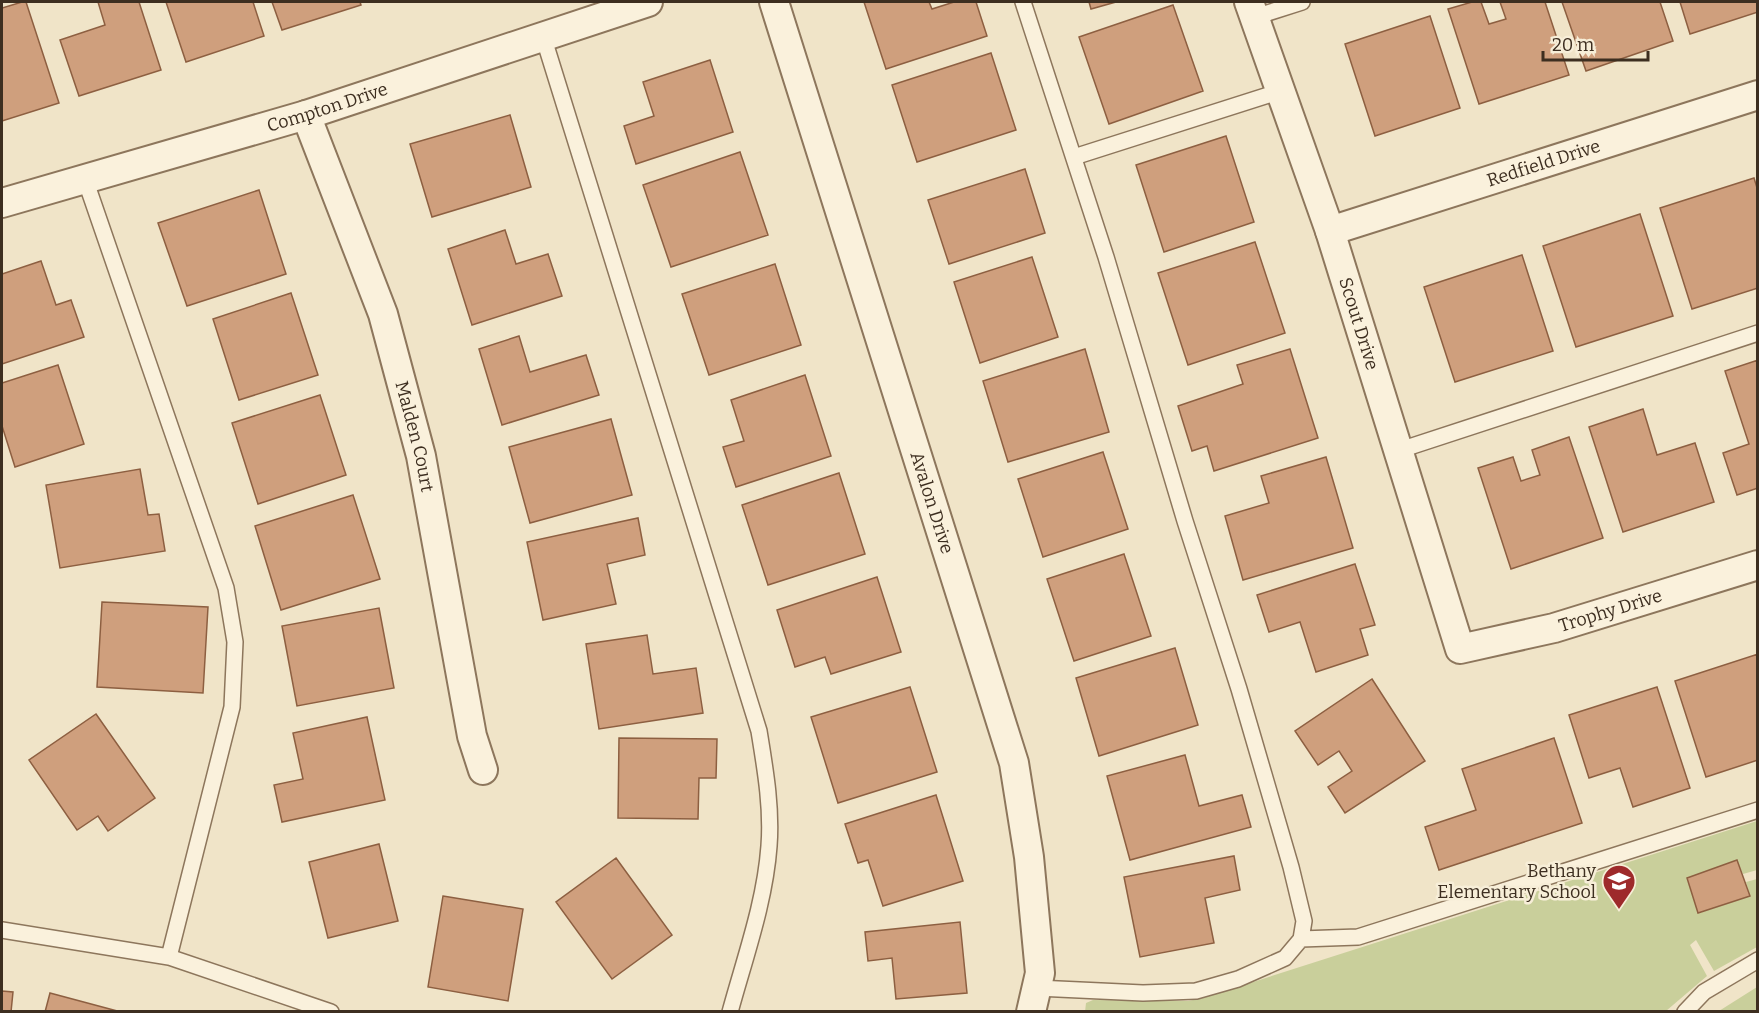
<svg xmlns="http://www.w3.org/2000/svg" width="1759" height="1013" font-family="Bitter,serif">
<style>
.green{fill:#c9cf9b}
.building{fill:#cf9f7d;stroke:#8d5f41;stroke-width:1.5}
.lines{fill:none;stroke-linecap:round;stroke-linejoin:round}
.lane-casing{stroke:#8d765c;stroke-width:18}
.street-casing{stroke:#8d765c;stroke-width:32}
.lane{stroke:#faf1dc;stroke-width:15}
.street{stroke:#faf1dc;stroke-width:28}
.labels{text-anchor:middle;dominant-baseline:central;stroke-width:5;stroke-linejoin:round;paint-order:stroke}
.street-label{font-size:18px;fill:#3d2e20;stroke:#f7eed8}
.poi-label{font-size:18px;fill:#3d2e20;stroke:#f7eed8;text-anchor:end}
</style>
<rect width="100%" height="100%" fill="#f0e4c8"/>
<path class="green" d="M 1757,821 L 1757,870 L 1743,874 L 1737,861 L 1687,878 L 1699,913 L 1750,896 L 1746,882 L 1757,879 L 1757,947 L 1714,971 L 1696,940 L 1690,945 L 1707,976 L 1666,1011 L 1085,1012 L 1086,1003 L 1093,1000 L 1188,1001 L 1203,998 Z
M 1757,987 L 1757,1011 L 1719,1011 Z"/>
<path class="building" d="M 22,2 L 26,2 L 59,103 L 2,121 L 2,8 Z
M 98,2 L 139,2 L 161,70 L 79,96 L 60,40 L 105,25 Z
M 166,2 L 253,2 L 264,36 L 186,62 Z
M 272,2 L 360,2 L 361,5 L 282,30 Z
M 864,2 L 929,2 L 932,9 L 954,2 L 976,2 L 987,36 L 886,69 Z
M 1089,2 L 1116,2 L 1091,9 Z
M 1472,2 L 1481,2 L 1489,24 L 1506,19 L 1500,2 L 1545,2 L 1569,75 L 1479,104 L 1448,9 Z
M 1562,2 L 1660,2 L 1673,41 L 1586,71 Z
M 1680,2 L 1758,2 L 1758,12 L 1690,34 Z
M 1173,5 L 1203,91 L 1109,124 L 1079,37 Z
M 1430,16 L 1460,108 L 1375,136 L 1345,44 Z
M 991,53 L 1016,130 L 917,162 L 892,85 Z
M 710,60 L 733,132 L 636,164 L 624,126 L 654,116 L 643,82 Z
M 510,115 L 531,187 L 432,217 L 410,144 Z
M 1226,136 L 1254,222 L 1164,252 L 1136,165 Z
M 740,152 L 768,235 L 671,267 L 643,185 Z
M 1025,169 L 1045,233 L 949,264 L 928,200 Z
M 1754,178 L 1758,191 L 1758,288 L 1692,309 L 1660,208 Z
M 259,190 L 286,274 L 187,306 L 158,223 Z
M 1640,214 L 1673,316 L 1576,347 L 1543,246 Z
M 505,230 L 516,264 L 548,254 L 562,296 L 472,325 L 448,249 Z
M 1255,242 L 1285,333 L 1188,365 L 1158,273 Z
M 1522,255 L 1553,351 L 1455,382 L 1424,287 Z
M 1032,257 L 1058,337 L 980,363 L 954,282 Z
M 41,261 L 56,305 L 71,300 L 84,337 L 2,364 L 2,274 Z
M 775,264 L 801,345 L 709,375 L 682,294 Z
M 291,293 L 318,375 L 239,400 L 213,319 Z
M 519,336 L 530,372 L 586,355 L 599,395 L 502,425 L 479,349 Z
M 1085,349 L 1109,432 L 1008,462 L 983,381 Z
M 1290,349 L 1318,438 L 1214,471 L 1207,446 L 1192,451 L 1178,406 L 1243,384 L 1237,365 Z
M 1758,360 L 1758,488 L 1737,495 L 1723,453 L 1749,444 L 1725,371 Z
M 58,365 L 84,444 L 15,467 L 2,426 L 2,383 Z
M 805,375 L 831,456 L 736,487 L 723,447 L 744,441 L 731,400 Z
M 320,395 L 346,475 L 258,504 L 232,423 Z
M 1643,409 L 1657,455 L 1695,443 L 1714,502 L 1623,532 L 1589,427 Z
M 611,419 L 632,495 L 530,523 L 509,447 Z
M 1569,437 L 1603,538 L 1511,569 L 1478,468 L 1513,457 L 1521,481 L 1540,475 L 1532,450 Z
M 1103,452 L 1128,529 L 1043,557 L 1018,479 Z
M 1326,457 L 1353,548 L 1243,580 L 1225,516 L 1269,503 L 1261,476 Z
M 140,469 L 148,515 L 159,514 L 165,551 L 60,568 L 46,485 Z
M 839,473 L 865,554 L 768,585 L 742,505 Z
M 353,495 L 380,579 L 281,610 L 255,526 Z
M 638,518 L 645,555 L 607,564 L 616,604 L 543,620 L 527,542 Z
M 1124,554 L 1151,636 L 1074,661 L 1047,579 Z
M 1355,564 L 1375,625 L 1360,629 L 1368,655 L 1316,672 L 1300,622 L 1269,632 L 1257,595 Z
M 877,577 L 901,652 L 831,674 L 825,657 L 795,667 L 777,610 Z
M 102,602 L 208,607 L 203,693 L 97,687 Z
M 379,608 L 394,688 L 297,706 L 282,626 Z
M 647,635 L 653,674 L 696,668 L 703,713 L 599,729 L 586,644 Z
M 1175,648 L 1198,725 L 1099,756 L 1076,678 Z
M 1758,654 L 1758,760 L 1706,777 L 1675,681 Z
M 1372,679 L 1425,761 L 1345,813 L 1328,787 L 1352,771 L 1339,751 L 1318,765 L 1295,731 Z
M 910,687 L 937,772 L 838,803 L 811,717 Z
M 1657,687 L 1690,788 L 1633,807 L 1620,768 L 1589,778 L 1569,715 Z
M 96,714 L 155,798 L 108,831 L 98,816 L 77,830 L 29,760 Z
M 367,717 L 385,800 L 282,822 L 274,785 L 303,779 L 293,733 Z
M 619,738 L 717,739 L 716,778 L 699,778 L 698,819 L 618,818 Z
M 1554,738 L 1582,823 L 1439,870 L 1425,827 L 1476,810 L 1462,769 Z
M 1185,755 L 1199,806 L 1242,795 L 1251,827 L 1130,860 L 1107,776 Z
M 936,795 L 963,881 L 883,906 L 868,860 L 858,863 L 845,824 Z
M 379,844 L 398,921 L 328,938 L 309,862 Z
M 1234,856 L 1240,890 L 1205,898 L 1214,943 L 1140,957 L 1124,877 Z
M 616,858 L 672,935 L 612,979 L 556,902 Z
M 1737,860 L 1750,896 L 1698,913 L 1687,878 Z
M 443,896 L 523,909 L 508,1001 L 428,987 Z
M 960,922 L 967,993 L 896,999 L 892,958 L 868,961 L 865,932 Z
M 2,991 L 13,992 L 11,1012 L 2,1012 Z
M 50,993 L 121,1012 L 45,1012 Z"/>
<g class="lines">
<defs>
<path id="lane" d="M 1023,2 L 1106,257 L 1185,521 L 1239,689 L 1291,867 L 1304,921 L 1301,939 L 1285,958 L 1238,979 L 1196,991 L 1143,993 L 1037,988
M 1255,17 L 1302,2
M 543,36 L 759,731 C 765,768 772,807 769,846 C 765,902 745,957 730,1012
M 1074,157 L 1281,91
M 85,179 L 226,588 L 235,642 L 232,707 L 169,957
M 1397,451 L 1758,333
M 2,930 L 169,957 L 331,1012
M 1301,939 L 1358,937 L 1758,810
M 1685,1012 L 1704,992 L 1758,960"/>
<g id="street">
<path id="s1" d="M 774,2 L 1014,763 L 1029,857 L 1040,973 L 1031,1012"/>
<path id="s2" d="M 1249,2 L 1330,231 L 1460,649 L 1554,628 L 1758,565"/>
<path id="s3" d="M 306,115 L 383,314 L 421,456 L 472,736 L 483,770"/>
<path id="s4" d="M 2,203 L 306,115 L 648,2"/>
<path id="s5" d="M 1330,231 L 1758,95"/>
</g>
</defs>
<use href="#lane" class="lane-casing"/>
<use href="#street" class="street-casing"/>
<use href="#lane" class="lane"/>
<use href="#street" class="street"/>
</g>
<defs>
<symbol id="school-pin" viewBox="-11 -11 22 30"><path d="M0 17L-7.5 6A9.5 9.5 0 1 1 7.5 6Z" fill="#9e2a2b" stroke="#f7eed8"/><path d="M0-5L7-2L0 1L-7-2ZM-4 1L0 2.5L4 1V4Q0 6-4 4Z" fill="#fff"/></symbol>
</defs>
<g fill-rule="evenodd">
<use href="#school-pin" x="1600" y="862" width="38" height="52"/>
</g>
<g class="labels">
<g class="street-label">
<text stroke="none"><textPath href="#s4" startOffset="339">Compton Drive</textPath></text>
<text stroke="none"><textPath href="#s5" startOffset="224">Redfield Drive</textPath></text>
<text stroke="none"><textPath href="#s2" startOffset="340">Scout Drive</textPath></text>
<text stroke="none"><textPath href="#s3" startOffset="340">Malden Court</textPath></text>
<text stroke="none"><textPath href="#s1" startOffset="525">Avalon Drive</textPath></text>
<text stroke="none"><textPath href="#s2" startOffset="836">Trophy Drive</textPath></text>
</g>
<g class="poi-label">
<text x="1596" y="871">Bethany<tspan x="1596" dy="21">Elementary School</tspan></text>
</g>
</g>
<rect width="1759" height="1013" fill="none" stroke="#3d2e20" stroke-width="6"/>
<path d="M1543 51v9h105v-9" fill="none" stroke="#3d2e20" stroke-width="3"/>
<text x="1552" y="51" font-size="18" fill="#3d2e20" stroke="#f7eed8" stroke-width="4.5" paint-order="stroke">20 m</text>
</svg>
